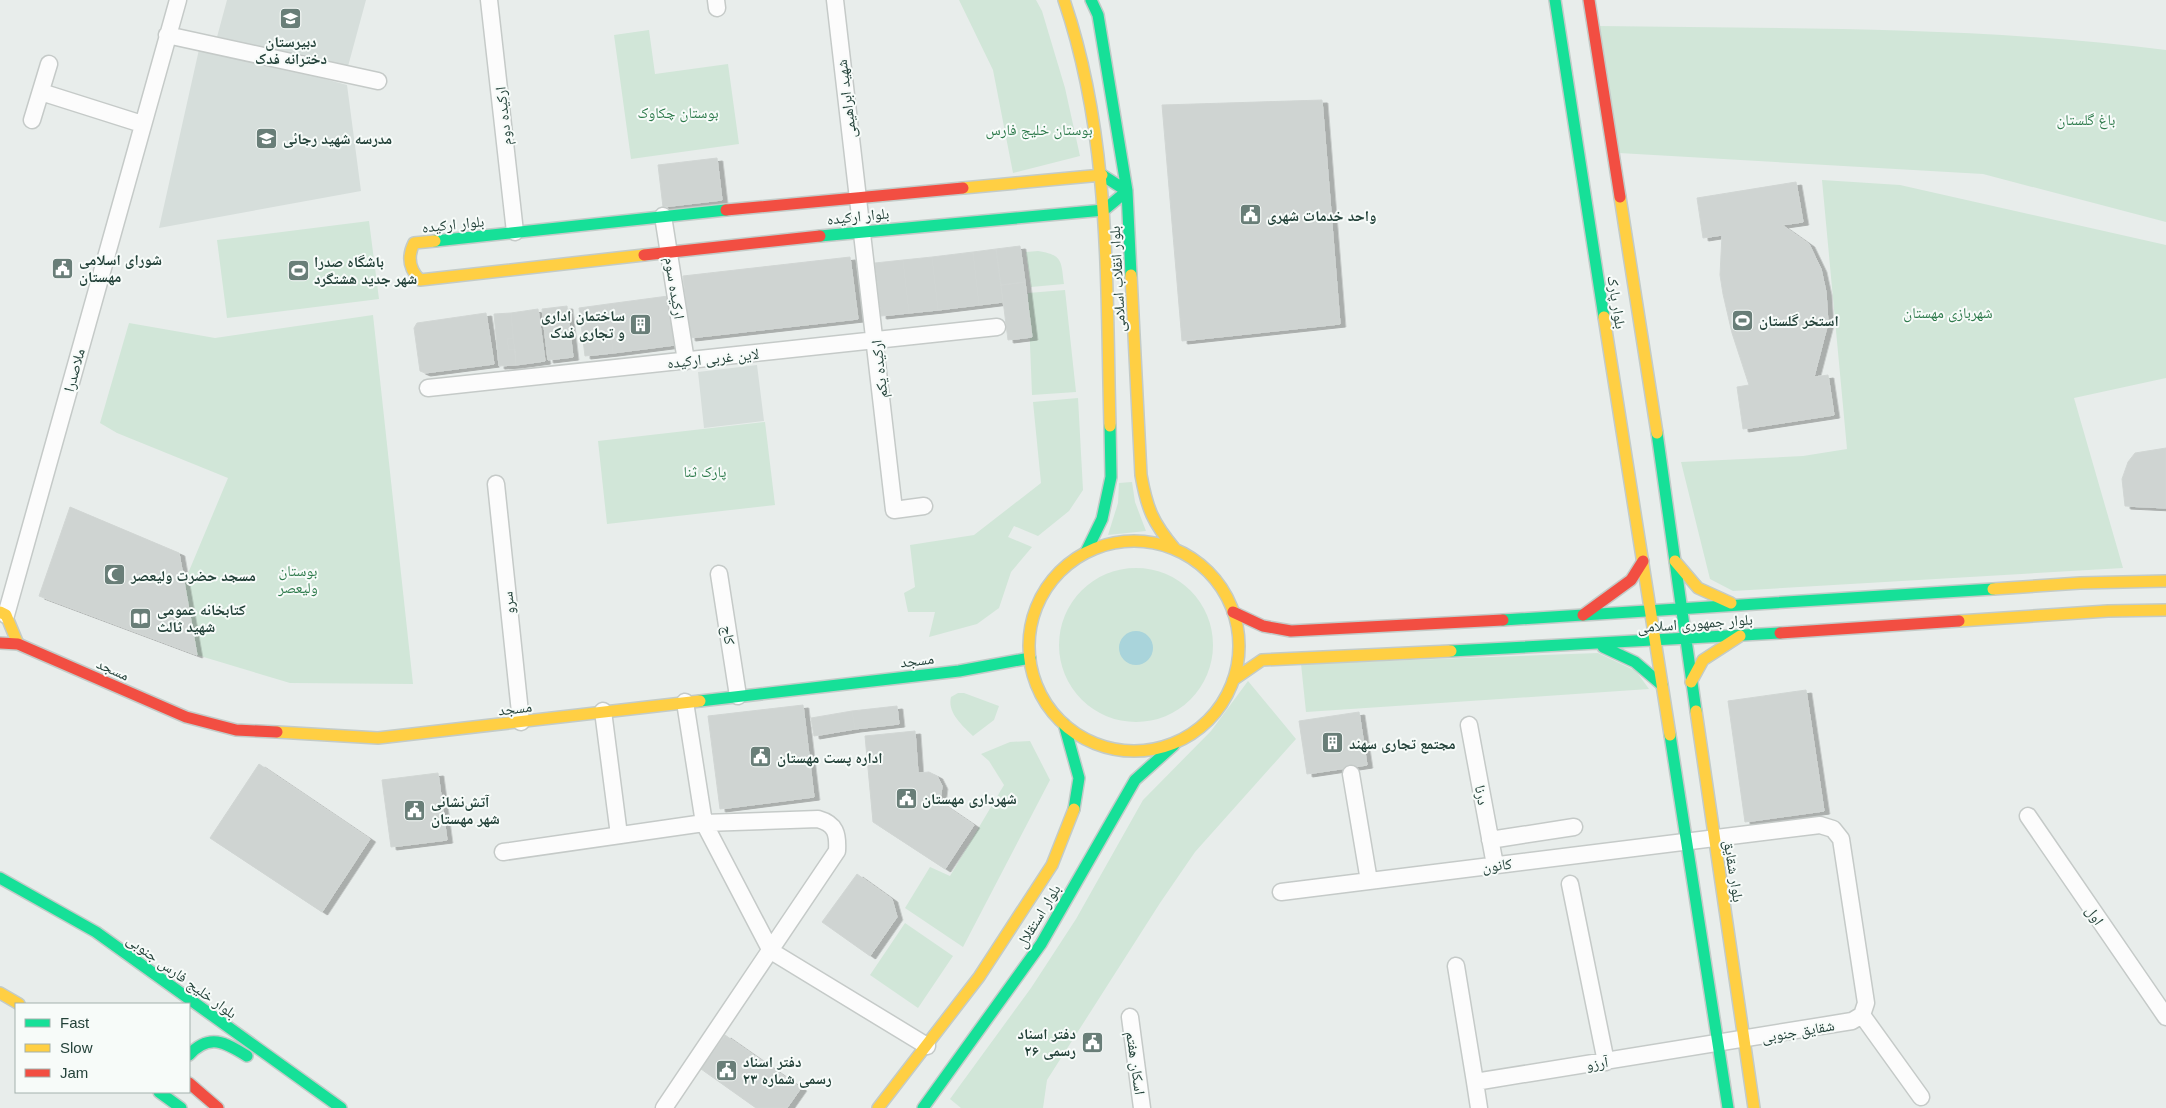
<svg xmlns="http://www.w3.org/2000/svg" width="2166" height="1108" font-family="Helvetica,'Noto Naskh Arabic',sans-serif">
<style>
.built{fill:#d6dedb}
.green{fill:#d1e6d8}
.water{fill:#a9d4db}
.building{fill:#cfd4d2;stroke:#d1d6d4;filter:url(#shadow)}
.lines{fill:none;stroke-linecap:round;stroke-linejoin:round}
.street-casing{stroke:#c5cac8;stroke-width:19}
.fast-casing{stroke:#c3cbc8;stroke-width:14}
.slow-casing{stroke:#c3cbc8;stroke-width:14}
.jam-casing{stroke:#c3cbc8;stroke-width:14}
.street{stroke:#fcfcfc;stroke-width:16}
.fast{stroke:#16e098;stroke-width:11}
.slow{stroke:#ffcf43;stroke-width:11}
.jam{stroke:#f24e42;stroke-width:11}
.labels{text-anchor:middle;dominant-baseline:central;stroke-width:4;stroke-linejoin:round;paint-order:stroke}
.poi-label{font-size:15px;font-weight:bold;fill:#24423a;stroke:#f7fbf9;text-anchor:start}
.street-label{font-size:15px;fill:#24423a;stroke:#f7fbf9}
.park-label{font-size:15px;fill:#2d7a4b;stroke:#f7fbf9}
</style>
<defs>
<filter id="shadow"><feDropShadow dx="5.5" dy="3" stdDeviation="0" flood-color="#0004"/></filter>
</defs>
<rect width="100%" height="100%" fill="#e8edeb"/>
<path class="built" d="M 227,0 L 366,0 L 347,70 L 217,37 Z
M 200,45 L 347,85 L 361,191 L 159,228 Z
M 757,365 L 764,421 L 704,428 L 698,372 Z"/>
<path class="green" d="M 959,0 L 1036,0 L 1042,11 L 1065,88 L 1080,156 L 1013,173 L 993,70 Z
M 1598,26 C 1787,29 1978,26 2166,50 L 2166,222 L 1983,174 L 1619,153 Z
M 649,30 L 655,74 L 728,64 L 739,144 L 631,159 L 614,35 Z
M 1822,180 L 1900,185 L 2166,245 L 2166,378 L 2074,398 L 2123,568 L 1733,591 L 1710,579 L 1681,462 L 1803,456 L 1847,449 Z
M 369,221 L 379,299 L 227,318 L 217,240 Z
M 1038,251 C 1063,255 1061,261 1064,284 L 1031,287 L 1026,252 Z
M 1065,290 L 1076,392 L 1032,395 L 1028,293 Z
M 373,315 L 413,684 L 290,683 L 197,655 L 184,583 L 228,478 L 117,433 L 100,423 L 129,323 L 215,338 Z
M 1078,398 L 1083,490 L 1069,511 L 1038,536 L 1014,526 L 1008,537 L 1032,547 L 1011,572 L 999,608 L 977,624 L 929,637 L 935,612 L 908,612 L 904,593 L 915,587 L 910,545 L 974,535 L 1041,483 L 1033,402 Z
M 765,422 L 775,505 L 607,524 L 598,441 Z
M 1132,482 L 1135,502 L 1146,531 L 1108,535 L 1118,503 L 1119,483 Z
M1059 645a77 77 0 1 1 154 0a77 77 0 1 1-154 0Z
M 1598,653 L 1636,671 L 1649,689 L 1306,712 L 1301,664 Z
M 1248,681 L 1296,739 L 1195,852 L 1160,903 L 1047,1080 L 1043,1108 L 961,1108 L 950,1099 L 1031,988 L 1076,919 L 1143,800 L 1211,731 Z
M 958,693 L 964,693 L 999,706 L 994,720 L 973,736 C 963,726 947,713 951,697 Z
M 1030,741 L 1050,780 L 963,947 L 905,908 L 930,867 L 950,876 L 1004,785 L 989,761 L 981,754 L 1010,742 Z
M 905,923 L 953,956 L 918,1008 L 870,975 Z"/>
<path class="water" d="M1119 648a17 17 0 1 1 34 0a17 17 0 1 1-34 0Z"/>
<path class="building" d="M 1322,100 L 1340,324 L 1182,341 L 1162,105 Z
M 717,158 L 722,200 L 663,207 L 658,165 Z
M 1796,182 L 1803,222 L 1782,225 L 1809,244 L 1821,269 L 1826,292 L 1828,323 L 1814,377 L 1828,375 L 1834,415 L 1743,429 L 1737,387 L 1749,385 L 1732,333 L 1723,294 L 1720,275 L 1722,235 L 1703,238 L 1697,198 Z
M 1020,246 L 1025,282 L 1001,285 L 996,249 Z
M 996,249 L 1003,302 L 979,305 L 973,252 Z
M 973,252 L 979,305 L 938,310 L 932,257 Z
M 850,257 L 858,319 L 690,338 L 683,276 Z
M 932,257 L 938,310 L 909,313 L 903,260 Z
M 903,260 L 909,313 L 881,316 L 875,263 Z
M 1025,282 L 1032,337 L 1008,340 L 1001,285 Z
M 668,296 L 675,345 L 613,353 L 608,304 Z
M 608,304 L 613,353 L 585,356 L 579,308 Z
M 567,306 L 573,357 L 548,360 L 542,309 Z
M 538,309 L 545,361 L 516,365 L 515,349 L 509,350 L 507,339 L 513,338 L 511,313 Z
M 486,313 L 494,364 L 425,373 L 420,371 L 414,328 L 417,323 Z
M 511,313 L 516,365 L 499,366 L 494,314 Z
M 2166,448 L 2166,508 L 2125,506 L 2122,479 L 2128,462 L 2135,453 Z
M 70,507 L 179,553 L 197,655 L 39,596 Z
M 1806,690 L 1824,811 L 1745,822 L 1728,701 Z
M 803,705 L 814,797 L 720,809 L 708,716 Z
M 897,706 L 899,724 L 855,729 L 852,711 Z
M 852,711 L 855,729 L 814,736 L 811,718 Z
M 1359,712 L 1367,765 L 1307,774 L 1299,721 Z
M 915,731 L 918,773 L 929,772 L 937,776 L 942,786 L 940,802 L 974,825 L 945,869 L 873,822 L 865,736 Z
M 259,764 L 370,839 L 322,912 L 210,838 Z
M 438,773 L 447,840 L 391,847 L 382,780 Z
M 857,874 L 892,899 L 897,917 L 870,956 L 822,922 Z
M 725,1035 L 801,1088 L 787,1108 L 756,1108 L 701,1069 Z"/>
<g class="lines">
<defs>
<path id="street" d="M 489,0 L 515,232
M 716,0 L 717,8
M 835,0 L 894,510 L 924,506
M 167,35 L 378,81
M 41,92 L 142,124
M 32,120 L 49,64
M 663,216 L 686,361
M 428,388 L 997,327
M 496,484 L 521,722
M 719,574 L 738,696
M 6,615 L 178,0
M 685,702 L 704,823 L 771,951 L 927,1046
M 603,711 L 619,835
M 1469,725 L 1495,865
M 1351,774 L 1369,881
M 2028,816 L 2166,1017
M 1490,840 L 1574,827
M 503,852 L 704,823 L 818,819 C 836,824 838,834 837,851 L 664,1108
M 1570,884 L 1606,1062
M 1281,892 L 1820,825 L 1833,829 L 1841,839 L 1866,1003 L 1862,1015 L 1852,1021 L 1475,1082 L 1479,1108
M 1456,966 L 1475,1082
M 1862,1015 L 1921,1097
M 1130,1017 L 1142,1108"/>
<path id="fast" d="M 1091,0 L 1098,15 L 1127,191 L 1131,275
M 1555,0 L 1604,317
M 820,236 L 1104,210 L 1127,191 L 1102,175
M 435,241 L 726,210
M 1657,433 L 1696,711
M 1086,552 L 1102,519 L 1111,477 L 1110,426
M 1503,620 L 1993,589
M 1603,647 L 1635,662 L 1662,685
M 1451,651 L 1780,633
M 700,701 L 959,671 L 1030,658
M 1064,724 L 1079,778 L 1074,809
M 1670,735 L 1728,1108
M 0,878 L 96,932 L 341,1108
M 189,1055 C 209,1033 225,1042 247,1056
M 159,1092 L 181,1108
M 923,1108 L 1041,944 L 1135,780 L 1174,745"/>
<path id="slow" d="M 1064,0 C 1111,137 1106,283 1110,426
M 963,188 L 1102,175
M 1620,197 L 1657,433
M 435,241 L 414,243 C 407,257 409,269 420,280 L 644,255
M 1131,275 L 1141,475 C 1147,509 1153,523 1175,549
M 1604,317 L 1670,735
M1029 646a105 105 0 1 1 210 0a105 105 0 1 1-210 0Z
M 1675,561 L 1698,588 L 1731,603
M 1993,589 L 2080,583 L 2166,581
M 0,612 L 6,615 L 18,644
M 1959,621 L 2108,611 L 2166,610
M 1233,680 L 1262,660 L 1451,651
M 1691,682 L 1703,660 L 1740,636
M 1696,711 L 1754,1108
M 277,732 L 378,738 L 700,701
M 0,993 L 19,1004
M 878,1108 L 979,977 L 1052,865 L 1074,809"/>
<path id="jam" d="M 1589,0 L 1620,197
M 726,210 L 963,188
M 644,255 L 820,236
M 1233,612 L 1263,626 L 1291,631 L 1503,620
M 1583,615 L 1631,580 L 1643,561
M 1780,633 L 1959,621
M 0,643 L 18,644 L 186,717 L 236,730 L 277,732
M 189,1083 L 218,1108"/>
</defs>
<use href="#street" class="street-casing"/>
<use href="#fast" class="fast-casing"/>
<use href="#slow" class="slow-casing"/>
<use href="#jam" class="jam-casing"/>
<use href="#street" class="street"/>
<use href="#fast" class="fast"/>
<use href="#slow" class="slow"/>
<use href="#jam" class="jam"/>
</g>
<defs>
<symbol id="school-square" viewBox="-11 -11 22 22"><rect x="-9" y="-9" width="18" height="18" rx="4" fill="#697e78" stroke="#f7fbf9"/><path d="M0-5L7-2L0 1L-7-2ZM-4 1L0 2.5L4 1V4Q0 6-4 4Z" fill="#fff"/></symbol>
<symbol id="civic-square" viewBox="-11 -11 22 22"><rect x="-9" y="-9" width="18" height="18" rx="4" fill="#697e78" stroke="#f7fbf9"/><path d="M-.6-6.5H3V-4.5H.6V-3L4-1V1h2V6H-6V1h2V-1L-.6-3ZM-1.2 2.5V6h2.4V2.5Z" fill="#fff"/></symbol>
<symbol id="stadium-square" viewBox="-11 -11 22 22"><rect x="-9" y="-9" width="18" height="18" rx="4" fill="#697e78" stroke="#f7fbf9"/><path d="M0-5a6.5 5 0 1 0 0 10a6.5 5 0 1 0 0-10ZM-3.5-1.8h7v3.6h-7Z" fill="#fff"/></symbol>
<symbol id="building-square" viewBox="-11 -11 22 22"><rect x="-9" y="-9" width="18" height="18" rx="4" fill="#697e78" stroke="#f7fbf9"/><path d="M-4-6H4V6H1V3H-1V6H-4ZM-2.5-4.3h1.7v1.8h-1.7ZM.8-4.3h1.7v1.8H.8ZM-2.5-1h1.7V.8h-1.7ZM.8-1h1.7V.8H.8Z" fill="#fff"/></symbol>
<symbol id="mosque-square" viewBox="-11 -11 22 22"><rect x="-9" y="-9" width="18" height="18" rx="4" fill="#697e78" stroke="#f7fbf9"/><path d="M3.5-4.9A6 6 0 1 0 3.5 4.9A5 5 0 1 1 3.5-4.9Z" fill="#fff"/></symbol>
<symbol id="library-square" viewBox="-11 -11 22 22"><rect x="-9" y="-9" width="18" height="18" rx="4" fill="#697e78" stroke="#f7fbf9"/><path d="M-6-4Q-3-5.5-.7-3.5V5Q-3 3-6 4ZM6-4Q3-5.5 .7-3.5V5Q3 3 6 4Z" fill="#fff"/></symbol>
</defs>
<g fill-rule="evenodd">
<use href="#school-square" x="278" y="6" width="25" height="25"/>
<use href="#school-square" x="254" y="126" width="25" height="25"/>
<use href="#civic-square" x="1238" y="202" width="25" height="25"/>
<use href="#civic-square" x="50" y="256" width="25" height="25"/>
<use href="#stadium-square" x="286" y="258" width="25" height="25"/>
<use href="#stadium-square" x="1730" y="308" width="25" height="25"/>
<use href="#building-square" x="628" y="312" width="25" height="25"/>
<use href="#mosque-square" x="102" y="562" width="25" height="25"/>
<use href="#library-square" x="128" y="606" width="25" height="25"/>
<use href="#building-square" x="1320" y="730" width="25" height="25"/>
<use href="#civic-square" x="748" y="744" width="25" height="25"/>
<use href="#civic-square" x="894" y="786" width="25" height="25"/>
<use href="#civic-square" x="402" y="798" width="25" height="25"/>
<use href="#civic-square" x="1080" y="1030" width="25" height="25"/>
<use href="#civic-square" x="714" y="1058" width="25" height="25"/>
</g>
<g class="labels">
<g class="poi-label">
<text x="291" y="41" text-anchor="middle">دبیرستان<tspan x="291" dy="17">دخترانه فدک</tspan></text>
<text x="283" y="138">مدرسه شهید رجائی</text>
<text x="1267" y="215">واحد خدمات شهری</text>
<text x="79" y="259">شورای اسلامی<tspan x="79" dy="17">مهستان</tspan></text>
<text x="314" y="261">باشگاه صدرا<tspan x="314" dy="17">شهر جدید هشتگرد</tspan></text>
<text x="625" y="315" text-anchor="end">ساختمان اداری<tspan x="625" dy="17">و تجاری فدک</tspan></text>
<text x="1759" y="320">استخر گلستان</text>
<text x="131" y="575">مسجد حضرت ولیعصر</text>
<text x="157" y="609">کتابخانه عمومی<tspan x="157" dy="17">شهید ثالث</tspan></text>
<text x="1349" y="743">مجتمع تجاری سهند</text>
<text x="777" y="757">اداره پست مهستان</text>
<text x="922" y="798">شهرداری مهستان</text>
<text x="431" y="801">آتش‌نشانی<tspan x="431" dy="17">شهر مهستان</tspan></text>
<text x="1076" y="1033" text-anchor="end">دفتر اسناد<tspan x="1076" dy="17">رسمی ۲۶</tspan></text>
<text x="743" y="1061">دفتر اسناد<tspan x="743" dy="17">رسمی شماره ۲۳</tspan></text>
</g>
<g class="street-label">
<text transform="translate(846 99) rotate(-97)">شهید ابراهیمی</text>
<text transform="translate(503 116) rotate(-96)">ارکیده دوم</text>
<text transform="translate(858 216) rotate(-6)">بلوار ارکیده</text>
<text transform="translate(453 224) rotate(-6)">بلوار ارکیده</text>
<text transform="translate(1117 279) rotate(-93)">بلوار انقلاب اسلامی</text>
<text transform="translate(675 288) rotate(81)">ارکیده سوم</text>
<text transform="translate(1617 302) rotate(81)">بلوار پارک</text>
<text transform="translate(713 358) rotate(-6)">لاین غربی ارکیده</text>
<text transform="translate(879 369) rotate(-96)">ارکیده یکم</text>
<text transform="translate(74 370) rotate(-75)">ملاصدرا</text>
<text transform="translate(508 603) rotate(-96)">سرو</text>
<text transform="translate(1695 623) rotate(-4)">بلوار جمهوری اسلامی</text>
<text transform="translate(729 635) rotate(81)">کاج</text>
<text transform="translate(917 660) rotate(-7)">مسجد</text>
<text transform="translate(113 669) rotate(24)">مسجد</text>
<text transform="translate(515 708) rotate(-7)">مسجد</text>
<text transform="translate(1482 795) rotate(79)">درنا</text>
<text transform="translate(1497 865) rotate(-7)">کانون</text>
<text transform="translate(1734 871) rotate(81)">بلوار شقایق</text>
<text transform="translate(2095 915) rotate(56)">اول</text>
<text transform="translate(1038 916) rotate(-59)">بلوار استقلال</text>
<text transform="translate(182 976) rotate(36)">بلوار خلیج فارس جنوبی</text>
<text transform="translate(1798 1031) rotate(-10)">شقایق جنوبی</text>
<text transform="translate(1136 1063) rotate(82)">اسکان هفتم</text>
<text transform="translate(1597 1063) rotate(-9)">آرزو</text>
</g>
<g class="park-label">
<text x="678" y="112">بوستان چکاوک</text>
<text x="2086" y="119">باغ گلستان</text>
<text x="1039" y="129">بوستان خلیج فارس</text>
<text x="1948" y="312">شهربازی مهستان</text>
<text x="705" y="471">پارک ثنا</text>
<text x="298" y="570">بوستان<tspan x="298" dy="17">ولیعصر</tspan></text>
</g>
</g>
<rect x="15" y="1003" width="175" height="90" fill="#f7fbf9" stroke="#a3b1ad"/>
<rect x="25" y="1019" width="25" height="8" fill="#16e098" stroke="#a3b1ad"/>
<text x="60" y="1028" font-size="15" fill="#24423a">Fast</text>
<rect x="25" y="1044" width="25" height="8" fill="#ffcf43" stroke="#a3b1ad"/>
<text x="60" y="1053" font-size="15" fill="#24423a">Slow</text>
<rect x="25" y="1069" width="25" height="8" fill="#f24e42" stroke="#a3b1ad"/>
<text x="60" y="1078" font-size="15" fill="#24423a">Jam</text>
</svg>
